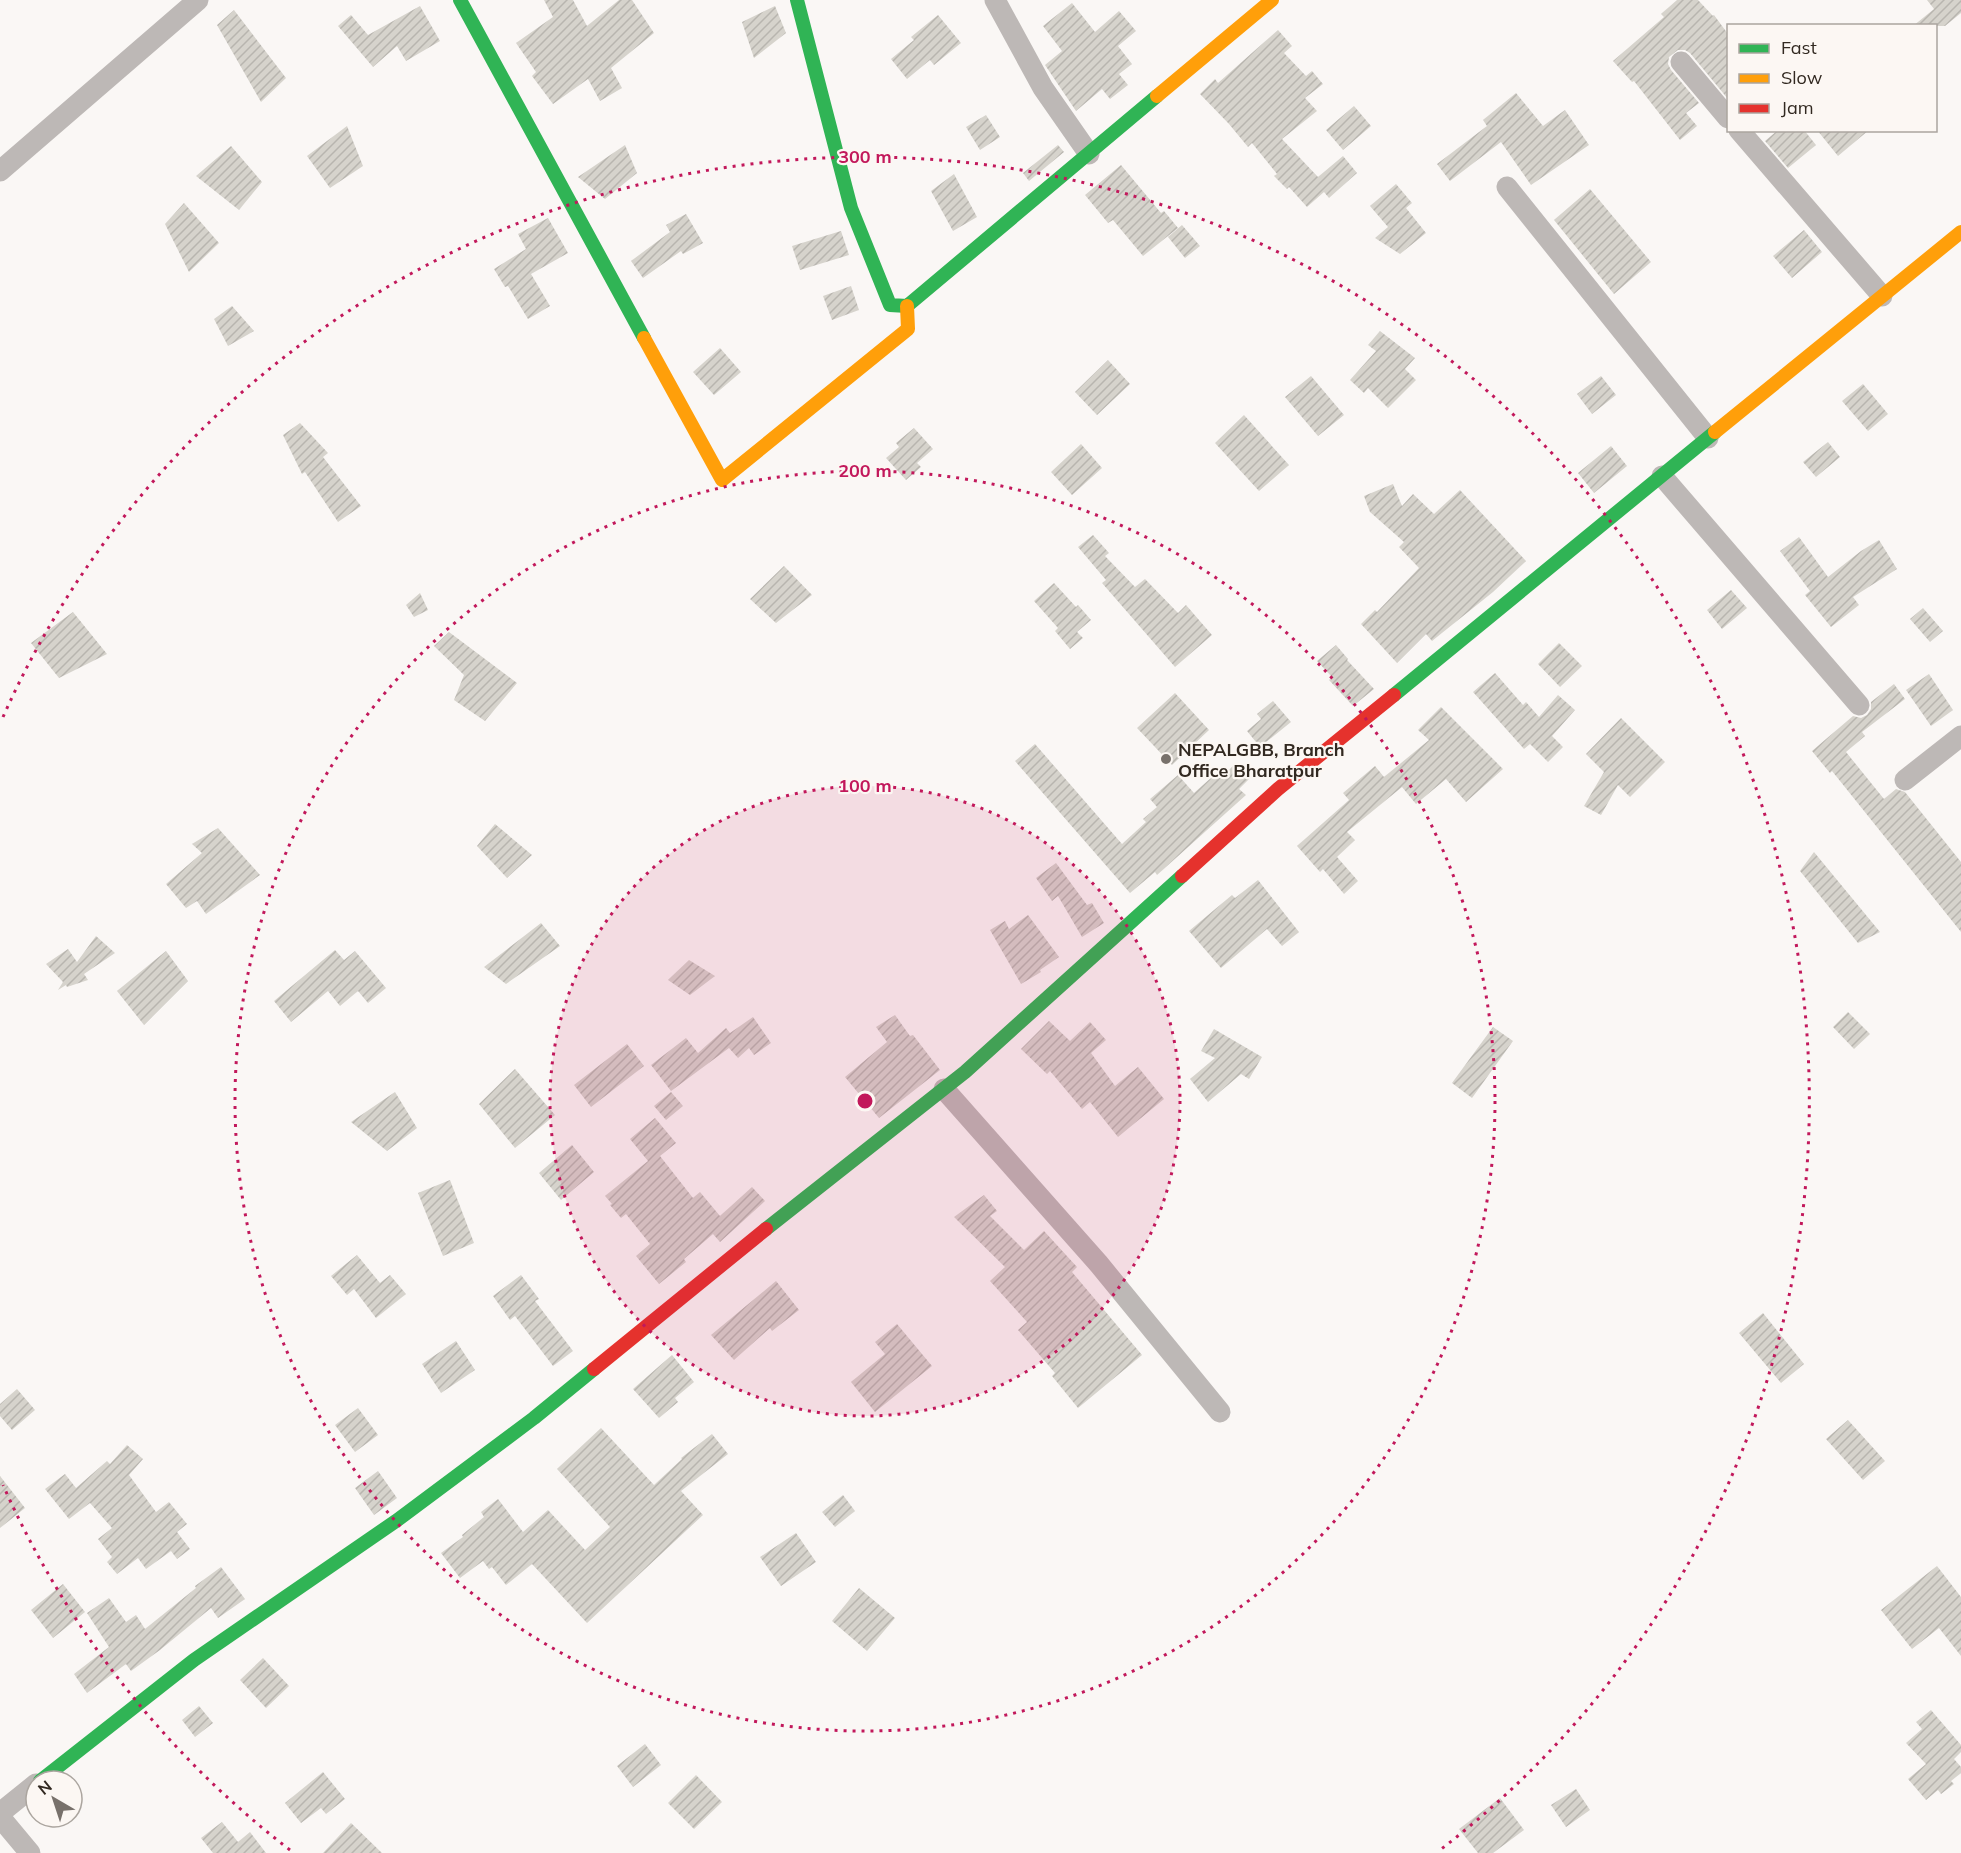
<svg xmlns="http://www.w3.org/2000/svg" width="1961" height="1853" font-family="Mulish,sans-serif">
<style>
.building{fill:url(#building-hatch)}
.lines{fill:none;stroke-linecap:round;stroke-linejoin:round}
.street{stroke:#bdb8b6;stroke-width:21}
.fast{stroke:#30b455;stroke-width:14}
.slow{stroke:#ff9f0a;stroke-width:14}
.jam{stroke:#e5322d;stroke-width:14}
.ring{fill:none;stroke:#c2185b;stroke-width:3;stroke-dasharray:3 6}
.poi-dot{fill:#78716b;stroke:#fcf7f3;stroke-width:2}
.labels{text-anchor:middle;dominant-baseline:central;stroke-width:4.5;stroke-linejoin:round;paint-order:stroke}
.poi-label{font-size:18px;font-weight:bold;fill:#322921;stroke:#fcf7f3;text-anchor:start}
.centre{fill:#c2185b;stroke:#fcf7f3;stroke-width:3}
.ring-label{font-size:18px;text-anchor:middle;font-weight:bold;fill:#c2185b;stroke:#fcf7f3;stroke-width:4.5;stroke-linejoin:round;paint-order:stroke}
</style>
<defs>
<pattern id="building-hatch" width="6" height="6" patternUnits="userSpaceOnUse" patternTransform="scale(1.5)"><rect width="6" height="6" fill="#d6d3cc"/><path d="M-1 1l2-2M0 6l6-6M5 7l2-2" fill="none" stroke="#b8b5af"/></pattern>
</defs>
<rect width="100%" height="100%" fill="#faf7f5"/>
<path class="building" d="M 544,0 L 573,0 L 587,26 L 619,0 L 632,0 L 654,33 L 611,68 L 622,88 L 600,101 L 588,79 L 553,104 L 532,76 L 536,72 L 516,43 L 553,17 Z
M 1677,0 L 1698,0 L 1713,16 L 1714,15 L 1728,34 L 1728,99 L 1690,53 L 1685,50 L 1678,50 L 1669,57 L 1668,64 L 1671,70 L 1699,103 L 1686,113 L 1697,126 L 1680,140 L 1634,81 L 1632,82 L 1613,61 L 1664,17 L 1661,14 Z
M 1927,0 L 1961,0 L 1961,13 L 1945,26 L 1913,26 L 1934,9 Z
M 1072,3 L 1095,32 L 1119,11 L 1136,31 L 1118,46 L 1132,64 L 1119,74 L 1128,85 L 1110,99 L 1102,89 L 1076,111 L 1045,65 L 1062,51 L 1043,26 Z
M 420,6 L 440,41 L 406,61 L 397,46 L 373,67 L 338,26 L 351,15 L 368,35 Z
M 775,6 L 786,33 L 754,58 L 742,22 Z
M 234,10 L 286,78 L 261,102 L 217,25 Z
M 938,15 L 961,43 L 934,65 L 930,60 L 907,79 L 891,59 L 914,40 L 911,37 Z
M 1278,30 L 1292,46 L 1284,53 L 1306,76 L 1312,71 L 1323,84 L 1305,98 L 1317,111 L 1282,139 L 1318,177 L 1343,156 L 1357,173 L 1329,198 L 1324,192 L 1307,207 L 1289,187 L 1287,189 L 1274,176 L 1277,174 L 1252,143 L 1248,147 L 1229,124 L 1200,94 L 1215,79 L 1218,83 Z
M 1516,93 L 1543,126 L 1565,110 L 1589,145 L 1531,185 L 1501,142 L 1450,181 L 1437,164 L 1487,126 L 1483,120 Z
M 1354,106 L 1371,126 L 1343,150 L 1326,130 Z
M 986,115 L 1000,137 L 980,150 L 966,127 Z
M 347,126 L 363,166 L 330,188 L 307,156 Z
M 1778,130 L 1804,130 L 1816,145 L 1788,168 L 1765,141 Z
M 1817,130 L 1869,130 L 1838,156 Z
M 625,145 L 637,173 L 605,199 L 578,177 Z
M 1058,145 L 1064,152 L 1029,181 L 1023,173 Z
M 231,146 L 262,182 L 239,210 L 196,176 Z
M 1121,165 L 1161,213 L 1164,211 L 1178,228 L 1143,256 L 1113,220 L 1108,223 L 1085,195 Z
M 954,174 L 977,217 L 953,231 L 931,191 Z
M 1396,184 L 1412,203 L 1406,208 L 1426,233 L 1400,254 L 1375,238 L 1388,227 L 1370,206 Z
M 1590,189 L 1651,262 L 1614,294 L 1554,220 Z
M 184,203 L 219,243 L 189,272 L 165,224 Z
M 686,214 L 703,243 L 683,254 L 681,251 L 643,278 L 631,261 L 670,232 L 666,225 Z
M 548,218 L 568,253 L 531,274 L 550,306 L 528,319 L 508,286 L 505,287 L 494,269 L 526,249 L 518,234 Z
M 1182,225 L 1200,246 L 1185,258 L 1168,237 Z
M 1804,230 L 1822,252 L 1792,278 L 1773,256 Z
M 841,231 L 849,255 L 800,270 L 792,246 Z
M 851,286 L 859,310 L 832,320 L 823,296 Z
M 232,306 L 254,331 L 228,346 L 214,319 Z
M 1380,331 L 1415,358 L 1405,369 L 1416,380 L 1388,408 L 1368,388 L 1364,393 L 1350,380 L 1376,351 L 1368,345 Z
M 720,348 L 741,372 L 714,395 L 693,372 Z
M 1108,360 L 1130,384 L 1097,415 L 1075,392 Z
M 1311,376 L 1344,415 L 1318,436 L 1285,397 Z
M 1601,376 L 1616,395 L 1592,414 L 1577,394 Z
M 1863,384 L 1888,414 L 1868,431 L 1842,401 Z
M 1244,415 L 1289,465 L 1259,491 L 1215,443 Z
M 300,423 L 328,453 L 323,457 L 361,506 L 338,522 L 305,472 L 302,474 L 283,435 Z
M 914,428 L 933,449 L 917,463 L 921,467 L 906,480 L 886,458 L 899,447 L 896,443 Z
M 1828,442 L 1840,457 L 1816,477 L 1803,462 Z
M 1081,444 L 1102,468 L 1072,495 L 1051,472 Z
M 1611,446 L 1627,466 L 1594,493 L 1578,473 Z
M 1393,484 L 1402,506 L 1413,494 L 1434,514 L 1460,490 L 1526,561 L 1493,592 L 1432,641 L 1426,634 L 1397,663 L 1361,624 L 1375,610 L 1377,612 L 1419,568 L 1399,547 L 1404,542 L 1370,512 L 1364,496 Z
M 1093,535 L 1109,553 L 1105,556 L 1135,587 L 1145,579 L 1178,613 L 1186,605 L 1212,635 L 1175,667 L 1102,583 L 1106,580 L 1078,547 Z
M 1799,537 L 1828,577 L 1861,551 L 1879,540 L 1897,569 L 1853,597 L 1859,605 L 1831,627 L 1805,595 L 1810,591 L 1780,551 Z
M 784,566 L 812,595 L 776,623 L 750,599 Z
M 1054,583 L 1076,607 L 1078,605 L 1091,620 L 1077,632 L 1083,638 L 1070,649 L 1055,631 L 1058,628 L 1034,601 Z
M 1731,590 L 1747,608 L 1722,629 L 1707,610 Z
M 420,593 L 428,610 L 414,617 L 406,605 Z
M 1923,608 L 1943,631 L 1930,642 L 1910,619 Z
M 73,612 L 107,654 L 59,678 L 31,643 Z
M 449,632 L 517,683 L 485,721 L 454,700 L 464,675 L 434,646 Z
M 1559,643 L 1582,666 L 1560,687 L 1538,664 Z
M 1336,645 L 1348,659 L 1347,660 L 1374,689 L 1353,706 L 1329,680 L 1332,677 L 1317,661 Z
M 1495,673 L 1523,705 L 1526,702 L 1539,717 L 1558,695 L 1575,710 L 1552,736 L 1563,747 L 1548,762 L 1530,744 L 1524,749 L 1473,692 Z
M 1929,674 L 1953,710 L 1931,726 L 1906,690 Z
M 1894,684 L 1905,699 L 1862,732 L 1865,736 L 1846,752 L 1884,799 L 1896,789 L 1905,792 L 1961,862 L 1961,932 L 1832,771 L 1830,773 L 1812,751 L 1853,716 L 1861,718 L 1867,715 L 1871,709 L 1871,702 Z
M 1175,693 L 1209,730 L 1172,765 L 1137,728 Z
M 1273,701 L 1291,722 L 1260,747 L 1247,731 L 1261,719 L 1257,714 Z
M 1441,707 L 1503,769 L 1466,802 L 1446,779 L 1416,804 L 1402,787 L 1347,832 L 1355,840 L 1337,857 L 1358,881 L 1344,894 L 1323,869 L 1320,872 L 1297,846 L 1349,800 L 1343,793 L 1375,766 L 1384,777 L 1429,740 L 1418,730 Z
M 1621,718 L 1665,762 L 1630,797 L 1618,785 L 1601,815 L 1584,806 L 1604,772 L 1586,754 Z
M 1035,744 L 1122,844 L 1146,822 L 1143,819 L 1157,807 L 1150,799 L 1178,775 L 1194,793 L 1221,769 L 1225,774 L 1235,764 L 1250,778 L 1239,789 L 1246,795 L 1157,875 L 1155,872 L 1130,893 L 1015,761 Z
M 495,824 L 532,855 L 507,878 L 477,846 Z
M 218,828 L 260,875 L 206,914 L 197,901 L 186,908 L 166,884 L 202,853 L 192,844 Z
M 1814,852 L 1880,932 L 1858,943 L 1800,871 Z
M 1056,863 L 1087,905 L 1092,903 L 1104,923 L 1082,937 L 1058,896 L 1052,901 L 1036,878 Z
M 1258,880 L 1299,932 L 1282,946 L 1267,929 L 1221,968 L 1189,931 L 1232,895 L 1235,898 Z
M 1028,915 L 1059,957 L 1040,970 L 1041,972 L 1021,984 L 990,930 L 1005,921 L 1009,929 Z
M 541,923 L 560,946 L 506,984 L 484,967 Z
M 96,936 L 115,953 L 84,974 L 88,980 L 67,987 L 66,985 L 58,990 L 63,982 L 46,964 L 68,949 L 77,962 Z
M 335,950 L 344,960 L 355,951 L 386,988 L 368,1003 L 358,991 L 340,1006 L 328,991 L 291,1022 L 274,1001 Z
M 166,951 L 188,981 L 144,1025 L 117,991 Z
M 689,960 L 715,976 L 690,995 L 668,980 Z
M 1848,1012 L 1870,1034 L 1854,1049 L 1833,1027 Z
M 895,1015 L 910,1036 L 913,1035 L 940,1070 L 879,1118 L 845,1077 L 887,1042 L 876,1027 Z
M 753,1017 L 771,1043 L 754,1055 L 749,1048 L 738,1058 L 729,1048 L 671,1091 L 651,1065 L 686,1038 L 698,1053 L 726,1028 L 730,1033 Z
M 1049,1021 L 1070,1041 L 1090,1022 L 1106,1040 L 1091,1053 L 1115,1086 L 1138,1067 L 1164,1099 L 1118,1137 L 1090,1102 L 1082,1109 L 1050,1071 L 1047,1074 L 1021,1049 Z
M 1493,1027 L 1513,1041 L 1472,1098 L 1452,1083 Z
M 1214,1029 L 1262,1057 L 1249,1079 L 1241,1074 L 1208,1102 L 1190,1079 L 1215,1058 L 1201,1051 Z
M 627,1044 L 644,1066 L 591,1107 L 574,1085 Z
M 515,1069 L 555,1115 L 515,1148 L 479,1104 Z
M 395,1092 L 417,1128 L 387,1151 L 351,1122 Z
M 671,1092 L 683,1106 L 666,1120 L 654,1106 Z
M 655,1118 L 676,1143 L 660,1156 L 693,1198 L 700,1192 L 720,1216 L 752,1187 L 765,1201 L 720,1242 L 713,1234 L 684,1259 L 686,1262 L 659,1284 L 636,1256 L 650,1244 L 626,1214 L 621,1218 L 610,1205 L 612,1204 L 605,1196 L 648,1161 L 630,1139 Z
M 572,1145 L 594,1172 L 561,1200 L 539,1173 Z
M 450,1180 L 474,1243 L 443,1256 L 418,1193 Z
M 984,1195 L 997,1211 L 990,1216 L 1024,1250 L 1044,1231 L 1077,1267 L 1072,1272 L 1142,1355 L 1078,1408 L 1052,1376 L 1055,1373 L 1018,1330 L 1027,1322 L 990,1281 L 1005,1267 L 954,1217 Z
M 357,1255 L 380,1283 L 390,1275 L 406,1294 L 376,1318 L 354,1289 L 347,1295 L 331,1276 Z
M 521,1275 L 539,1299 L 535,1301 L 573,1351 L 553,1366 L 515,1316 L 510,1320 L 493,1296 Z
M 776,1281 L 799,1310 L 772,1331 L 770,1328 L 734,1360 L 711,1335 Z
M 1763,1313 L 1804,1364 L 1781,1383 L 1739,1333 Z
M 897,1324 L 932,1366 L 875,1412 L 851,1382 L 885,1354 L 875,1342 Z
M 456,1341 L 475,1370 L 441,1393 L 422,1364 Z
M 672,1355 L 694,1382 L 675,1398 L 678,1402 L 659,1418 L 633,1389 Z
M 17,1389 L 35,1410 L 12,1430 L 0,1416 L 0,1404 Z
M 358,1408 L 378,1435 L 355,1452 L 335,1425 Z
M 1848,1420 L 1885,1461 L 1863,1480 L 1826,1439 Z
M 601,1428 L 654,1485 L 682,1459 L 681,1458 L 712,1434 L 728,1454 L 681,1491 L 703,1515 L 587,1623 L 532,1564 L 506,1585 L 492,1567 L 489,1569 L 483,1561 L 460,1578 L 441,1553 L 463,1537 L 462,1535 L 484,1517 L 481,1512 L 498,1499 L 523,1532 L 548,1510 L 585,1550 L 610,1527 L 557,1469 Z
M 127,1445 L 143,1459 L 129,1475 L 156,1512 L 169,1502 L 187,1524 L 177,1532 L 190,1549 L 177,1559 L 171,1551 L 146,1569 L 138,1558 L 117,1574 L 107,1562 L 112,1557 L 98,1539 L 112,1528 L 90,1503 L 69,1519 L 45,1489 L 65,1474 L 76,1488 L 107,1461 L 110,1464 Z
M 378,1471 L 397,1498 L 374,1515 L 355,1488 Z
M 0,1476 L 25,1508 L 0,1528 Z
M 843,1495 L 855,1511 L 835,1527 L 822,1512 Z
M 796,1533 L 816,1562 L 781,1586 L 760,1557 Z
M 1937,1566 L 1961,1597 L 1961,1656 L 1939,1628 L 1912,1649 L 1881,1610 Z
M 221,1567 L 245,1599 L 218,1618 L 211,1608 L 160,1650 L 131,1671 L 126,1664 L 87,1693 L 74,1674 L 109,1647 L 87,1613 L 109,1598 L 126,1622 L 136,1615 L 145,1629 L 196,1588 L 195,1586 Z
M 63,1584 L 85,1612 L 53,1638 L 31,1610 Z
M 859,1588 L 895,1618 L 867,1651 L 832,1621 Z
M 263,1658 L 289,1686 L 266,1708 L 240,1680 Z
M 199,1706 L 213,1723 L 195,1737 L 182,1720 Z
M 1931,1710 L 1961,1745 L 1961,1752 L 1954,1759 L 1961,1767 L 1961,1773 L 1951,1781 L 1954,1784 L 1941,1794 L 1938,1790 L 1926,1800 L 1908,1779 L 1926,1764 L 1906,1743 L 1922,1729 L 1916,1722 Z
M 645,1744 L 661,1765 L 633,1787 L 617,1766 Z
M 323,1772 L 345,1799 L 326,1814 L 321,1808 L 301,1823 L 285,1803 Z
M 696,1775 L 722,1802 L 694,1829 L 668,1803 Z
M 1576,1789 L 1590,1810 L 1566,1827 L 1551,1805 Z
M 1500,1798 L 1524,1830 L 1493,1853 L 1478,1853 L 1459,1829 Z
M 222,1822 L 238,1842 L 250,1832 L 266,1853 L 213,1853 L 201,1838 Z
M 351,1823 L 382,1853 L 323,1853 Z"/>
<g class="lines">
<path class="street" d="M 995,0 L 1043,88 L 1089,154
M 1681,62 L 1728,118
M 1739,130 L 1882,296
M 0,171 L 198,0
M 1507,187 L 1708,438
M 1662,476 L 1859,705
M 1905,780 L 1961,736
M 944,1089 L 1098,1263 L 1220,1412
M 0,1813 L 36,1784
M 0,1817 L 30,1853"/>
<path class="fast" d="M 460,0 L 644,338
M 797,0 L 851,208 L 890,305 L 907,306 L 1157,96
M 1394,695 L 1715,432
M 766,1229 L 965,1072 L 1182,876
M 40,1781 L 194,1660 L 396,1521 L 534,1418 L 594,1369"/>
<path class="slow" d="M 1157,96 L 1272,0
M 644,338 L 722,480 L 908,329 L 907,306
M 1715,432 L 1961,232"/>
<path class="jam" d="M 1182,876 L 1278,789 L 1394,695
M 594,1369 L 766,1229"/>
</g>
<circle cx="865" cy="1101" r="315" fill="#c2185b" fill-opacity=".12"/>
<g class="ring">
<circle cx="865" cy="1101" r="315"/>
<circle cx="865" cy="1101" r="630"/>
<path d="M290 1850A944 944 0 0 1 3 1485M3 717A944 944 0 1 1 1440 1850"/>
</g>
<circle class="poi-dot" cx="1166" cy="759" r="6"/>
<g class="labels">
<g class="poi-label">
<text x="1178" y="749">NEPALGBB, Branch<tspan x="1178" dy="21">Office Bharatpur</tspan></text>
</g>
</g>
<circle cx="865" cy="1101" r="9" class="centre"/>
<g class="ring-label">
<text x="865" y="163">300 m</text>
<text x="865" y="477">200 m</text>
<text x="865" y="792">100 m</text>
</g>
<rect x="1727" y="24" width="210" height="108" fill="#fcf7f3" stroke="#aba59f" stroke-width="1.5"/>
<rect x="1739" y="44" width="30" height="9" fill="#30b455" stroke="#aba59f" stroke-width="1.5"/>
<text x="1781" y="54" font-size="18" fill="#322921">Fast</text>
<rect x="1739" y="74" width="30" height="9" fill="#ff9f0a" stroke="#aba59f" stroke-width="1.5"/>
<text x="1781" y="84" font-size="18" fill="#322921">Slow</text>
<rect x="1739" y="104" width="30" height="9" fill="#e5322d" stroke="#aba59f" stroke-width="1.5"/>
<text x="1781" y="114" font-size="18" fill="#322921">Jam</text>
<g transform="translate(54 1799) rotate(321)"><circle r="28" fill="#fcf7f3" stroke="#aba59f" stroke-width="1.5"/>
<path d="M0-4.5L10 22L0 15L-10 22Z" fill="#78716b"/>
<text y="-9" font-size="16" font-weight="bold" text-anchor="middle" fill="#322921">N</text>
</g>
</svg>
